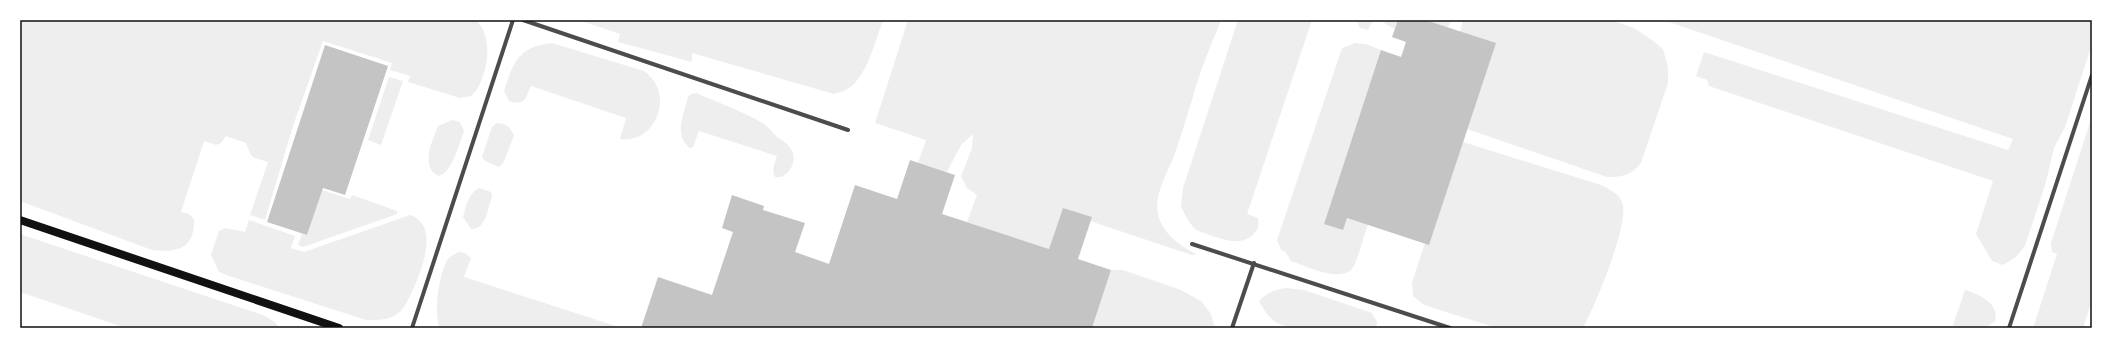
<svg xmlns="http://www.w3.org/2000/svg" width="2112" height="348" font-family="'Asap Condensed',sans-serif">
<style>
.green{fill:#eee}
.building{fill:#c4c4c4}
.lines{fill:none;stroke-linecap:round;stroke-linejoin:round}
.minor{stroke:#4c4c4c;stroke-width:4}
.secondary{stroke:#111;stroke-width:8}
.neatline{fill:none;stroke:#111;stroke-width:1.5}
</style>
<rect width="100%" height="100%" fill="#fff"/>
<path class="green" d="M 20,20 L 476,20 C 494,38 488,71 476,91 L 471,96 L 460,98 L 408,82 L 410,76 L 390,70 L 392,63 L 323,41 L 293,126 L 265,220 L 250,215 L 268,162 C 249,156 253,160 246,143 L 226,136 L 221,143 L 216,145 L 204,141 L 181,212 L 189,214 L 194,219 C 195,249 177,253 152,250 L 20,201 Z
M 579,20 L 883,20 C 876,39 867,76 849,88 C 846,91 839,92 834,94 L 692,53 L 692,62 L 618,42 L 620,34 Z
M 908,20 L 1221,20 C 1214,38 1206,56 1200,74 C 1191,101 1184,129 1174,156 C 1168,171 1158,188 1157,205 C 1157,229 1177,245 1197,254 L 1192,255 L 1090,221 L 1091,217 L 1063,208 L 1049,249 L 967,222 L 977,195 L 967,188 L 961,176 L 972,148 L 973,134 L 961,145 L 947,172 L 918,163 L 926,140 L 875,123 Z
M 1238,20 L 1312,20 L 1247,214 L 1258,218 C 1262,233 1246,243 1233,241 C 1226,241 1203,233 1197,230 C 1190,226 1185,214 1181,207 L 1183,188 Z
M 1356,20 L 1373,20 L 1368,30 L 1360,28 Z
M 1383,20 L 1398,20 L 1395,29 L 1384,23 L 1385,21 Z
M 1425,20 L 1451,20 L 1448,28 Z
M 1463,20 L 1611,20 L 1634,28 L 1652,40 L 1663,49 L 1668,67 L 1668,83 L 1641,163 C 1631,175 1623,177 1607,177 L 1467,129 L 1460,32 Z
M 1663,20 L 2092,20 L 2092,44 L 2065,127 L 2054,148 L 2046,182 L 2025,246 L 2016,257 L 2003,265 L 1992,261 L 1976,234 L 1993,181 L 1709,86 L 1707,80 L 1696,76 L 1704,52 L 2008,150 L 2013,139 Z
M 552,43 L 644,71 C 676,93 656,144 620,139 L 626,118 L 531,86 C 525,99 526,106 509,101 L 504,91 C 514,61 518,47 552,43 Z
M 1355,43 L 1366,44 L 1381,50 L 1324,224 L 1347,218 L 1368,224 C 1363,238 1360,253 1354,266 C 1344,285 1306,266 1291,261 L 1285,251 L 1281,250 L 1277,240 L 1342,48 Z
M 389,77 L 403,81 L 381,145 L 368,140 Z
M 696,93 C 715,101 747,113 764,124 C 769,128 773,133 777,137 C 782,140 788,144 791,149 C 799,160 788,180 775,177 C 771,170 775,163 777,156 L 699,131 L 693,147 L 690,148 C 673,135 684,114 688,97 L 691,94 Z
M 2092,116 L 2092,300 L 2083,328 L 2033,328 L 2057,254 L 2052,252 L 2051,243 Z
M 452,120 L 460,122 L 464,131 C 460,142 452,173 439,176 C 419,168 433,139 438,126 Z
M 497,123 C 507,124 509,126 514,135 L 504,162 L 499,167 L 485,161 L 482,157 L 492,127 Z
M 1463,142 L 1601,185 C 1609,189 1618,193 1622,202 C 1631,221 1594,308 1583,328 L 1497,328 L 1424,305 L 1413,296 L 1412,283 L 1425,243 L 1429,244 Z
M 479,188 L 491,192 L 492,196 C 488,208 486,230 471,229 L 463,217 C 466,206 468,194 479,188 Z
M 322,190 L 350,199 L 352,195 L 397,211 L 397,214 L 303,247 L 298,245 L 302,234 L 307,235 Z
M 410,215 C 444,226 417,282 406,304 C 396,320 384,320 366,320 L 229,276 L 219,272 L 211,255 L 219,231 L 225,228 L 245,232 L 249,220 L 295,236 L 291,248 L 304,252 Z
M 20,234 L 263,315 L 275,322 L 279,328 L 126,328 L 20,292 Z
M 459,252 L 465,253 L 471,258 L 464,277 L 622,328 L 440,328 C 433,314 439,272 448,259 C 450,256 455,254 459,252 Z
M 1111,270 L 1123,270 L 1181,290 L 1201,301 L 1211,314 L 1215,328 L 1092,328 Z
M 1286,288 L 1304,290 L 1372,313 L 1377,322 L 1376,328 C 1351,328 1297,333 1277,323 C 1269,319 1264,309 1259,302 C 1266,292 1275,290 1286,288 Z
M 1965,290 C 1980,295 2000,303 1995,322 L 1983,328 L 1954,328 L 1953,325 Z"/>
<path class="building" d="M 1398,20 L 1425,20 L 1496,43 L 1429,245 L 1347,218 L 1343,230 L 1324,224 L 1381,50 L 1401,57 L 1406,42 L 1392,37 Z
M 325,45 L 388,66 L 345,195 L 323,188 L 307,235 L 267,222 Z
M 910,160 L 955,175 L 942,214 L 1049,249 L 1063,208 L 1092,217 L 1078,259 L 1111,270 L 1092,328 L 641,328 L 658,277 L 712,295 L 733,232 L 722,228 L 732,195 L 764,206 L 763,210 L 805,223 L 795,252 L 829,264 L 855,185 L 897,199 Z"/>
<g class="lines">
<path class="minor" d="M 523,20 L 848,130
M 1192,244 L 1450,328
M 412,328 L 513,20
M 1232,328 L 1254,263
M 2009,328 L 2092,75"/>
<path class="secondary" d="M 20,220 L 339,328"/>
</g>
<rect width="2112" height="348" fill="none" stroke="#ffffff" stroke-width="42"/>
<rect x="21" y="21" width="2070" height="306" class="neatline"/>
</svg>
